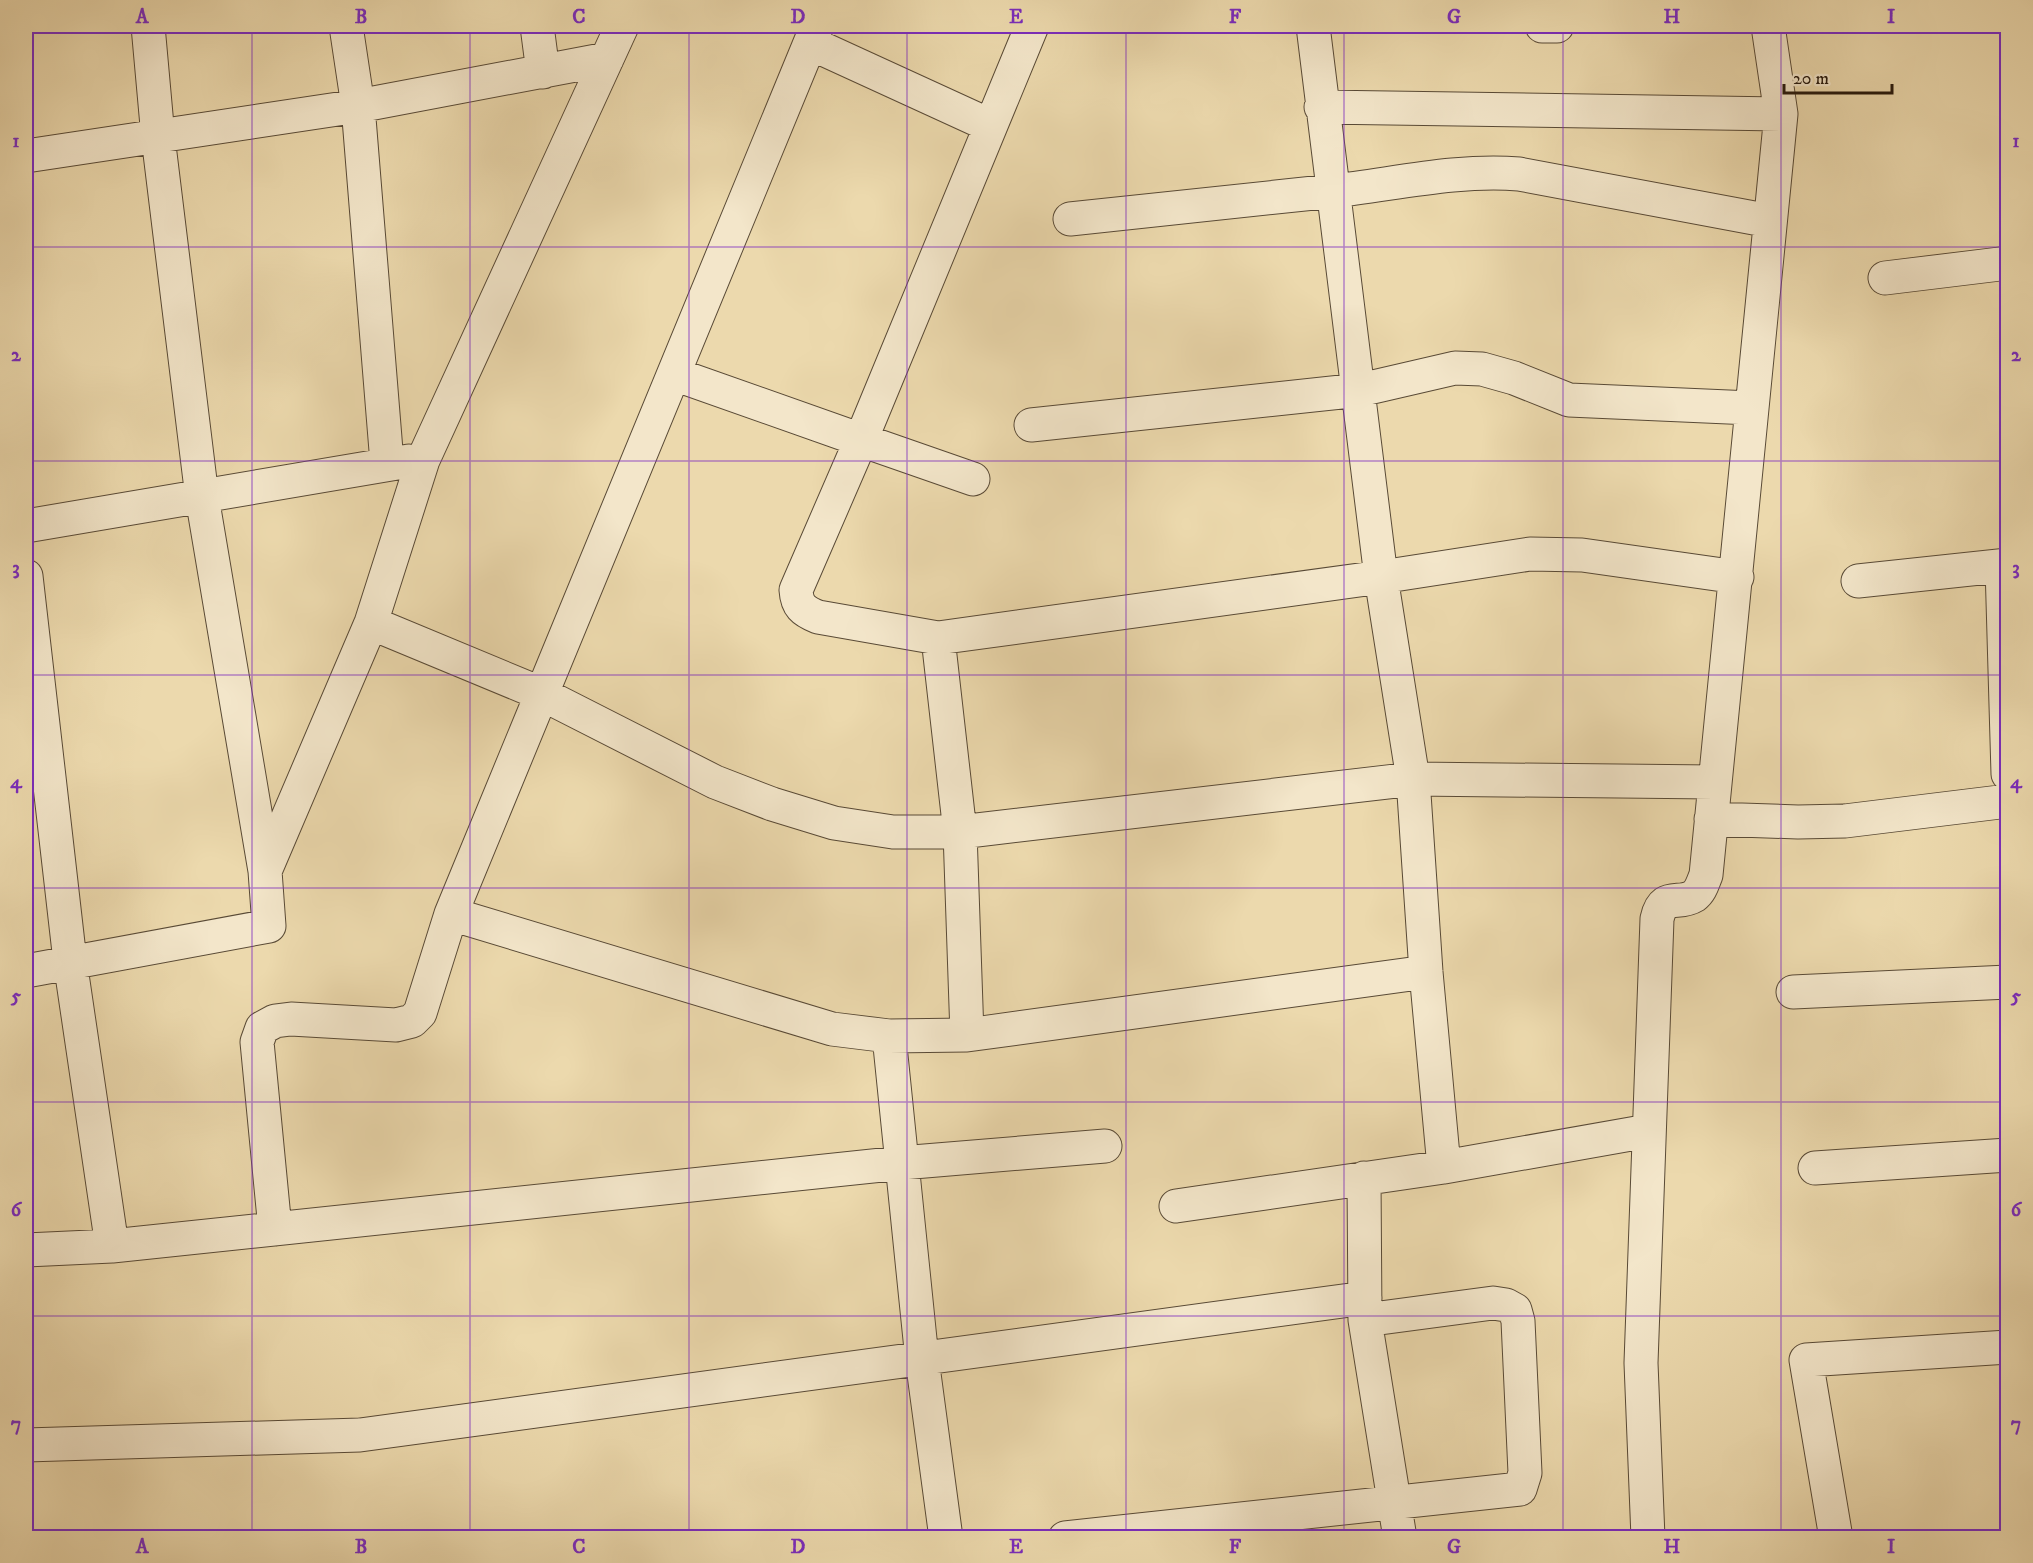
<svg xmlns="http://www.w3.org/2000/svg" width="2033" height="1563" font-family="'IM FELL DW Pica',serif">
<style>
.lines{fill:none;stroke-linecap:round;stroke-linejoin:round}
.street-casing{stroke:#594a36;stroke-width:35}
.street{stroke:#f3e6ca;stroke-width:33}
.grid{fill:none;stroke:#7b2cbf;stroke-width:1.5;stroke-opacity:0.55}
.neatline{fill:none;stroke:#7b2cbf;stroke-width:2}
.grid-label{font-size:20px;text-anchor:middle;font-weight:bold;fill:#7b2cbf}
</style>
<rect width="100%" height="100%" fill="#ecd9ad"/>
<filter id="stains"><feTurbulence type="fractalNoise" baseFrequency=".00333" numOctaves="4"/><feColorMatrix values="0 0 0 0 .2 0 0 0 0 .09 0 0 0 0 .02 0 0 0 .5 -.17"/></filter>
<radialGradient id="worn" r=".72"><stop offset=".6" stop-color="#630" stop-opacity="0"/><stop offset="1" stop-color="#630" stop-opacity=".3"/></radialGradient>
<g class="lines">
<defs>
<path id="street" d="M 346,26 L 358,106 L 387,463
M 537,26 L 543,72
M 1313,26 L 1381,577 L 1413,779 L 1426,972 L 1444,1167
M 1542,26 L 1557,26
M 810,43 L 989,125
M 1321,107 L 1781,114
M 26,156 L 358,106 L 607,59
M 1070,219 C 1157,210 1245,201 1333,191 C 1395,184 1457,169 1519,174 L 1770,221
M 1885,278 L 2008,263
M 674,374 L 861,440 L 796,590 C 797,606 803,611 818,617 L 938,638 L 1381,577 L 1530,554 L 1582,555 L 1737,577
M 1031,425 L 1360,390 L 1455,368 L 1482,369 L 1514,378 L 1569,400 L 1751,408
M 973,479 L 861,440 L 1032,26
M 26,526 L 409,461
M 2002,566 L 2008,774
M 26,576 L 70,961 L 112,1246
M 1858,581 L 2008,565
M 371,623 L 542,694 L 715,782 L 772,804 L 834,823 L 893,832 L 960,832 L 1413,779 L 1714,782
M 938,638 L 960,832 L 967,1035
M 1711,819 L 1798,822 L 1845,821 L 2008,801
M 265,871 L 371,623 L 423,460 L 622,26
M 451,914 L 832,1029 L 889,1036 L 967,1035 L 1426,972
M 26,971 L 269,926 L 265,871 L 202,497 L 158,137 L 148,26
M 1793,992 L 2008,982
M 889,1036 L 922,1359 L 946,1538
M 1815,1168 L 2008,1155
M 1364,1178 L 1365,1320 L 1400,1538
M 1176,1206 L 1444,1167 L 1648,1131
M 275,1229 L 257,1042 L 262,1028 L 275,1021 L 291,1019 L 396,1025 L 412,1021 L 420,1013 L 451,914 L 817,26
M 26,1250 L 112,1246 L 901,1163 L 1105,1146
M 26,1445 L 360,1435 L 1365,1298
M 1065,1538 L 1520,1489 L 1525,1473 L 1518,1321 L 1515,1310 L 1506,1305 L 1493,1303 L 1365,1320
M 1648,1538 L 1641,1363 L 1657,919 C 1663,891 1678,906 1694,896 C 1701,891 1703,882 1706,875 L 1781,114 L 1768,26
M 1836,1538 L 1806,1360 L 2008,1347"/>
</defs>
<use href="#street" class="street-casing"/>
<use href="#street" class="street"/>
</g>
<path class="grid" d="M 252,26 L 252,1538M 470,26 L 470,1538M 689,26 L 689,1538M 907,26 L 907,1538M 1126,26 L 1126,1538M 1344,26 L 1344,1538M 1563,26 L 1563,1538M 1781,26 L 1781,1538M 26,247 L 2008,247M 26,461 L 2008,461M 26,675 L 2008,675M 26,888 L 2008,888M 26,1102 L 2008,1102M 26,1316 L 2008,1316"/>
<rect width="2033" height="1563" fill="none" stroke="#ecd9ad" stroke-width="66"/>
<path d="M1784 84v9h108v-9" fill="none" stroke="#281a0e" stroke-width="3"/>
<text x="1793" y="84" font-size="18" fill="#281a0e" stroke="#f3e6ca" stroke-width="4.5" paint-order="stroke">20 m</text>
<rect x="33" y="33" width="1967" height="1497" class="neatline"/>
<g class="grid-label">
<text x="142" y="23">A</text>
<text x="361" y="23">B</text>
<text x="579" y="23">C</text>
<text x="798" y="23">D</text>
<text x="1016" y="23">E</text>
<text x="1235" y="23">F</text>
<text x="1454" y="23">G</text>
<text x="1672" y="23">H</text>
<text x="1891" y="23">I</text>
<text x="16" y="147">1</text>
<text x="2016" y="147">1</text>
<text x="16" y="361">2</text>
<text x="2016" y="361">2</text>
<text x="16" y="574">3</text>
<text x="2016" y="574">3</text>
<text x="16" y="788">4</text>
<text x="2016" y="788">4</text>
<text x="16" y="1002">5</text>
<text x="2016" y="1002">5</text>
<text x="16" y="1216">6</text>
<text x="2016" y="1216">6</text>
<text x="16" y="1430">7</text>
<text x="2016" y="1430">7</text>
<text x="142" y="1553">A</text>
<text x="361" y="1553">B</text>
<text x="579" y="1553">C</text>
<text x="798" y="1553">D</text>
<text x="1016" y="1553">E</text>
<text x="1235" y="1553">F</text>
<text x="1454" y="1553">G</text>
<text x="1672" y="1553">H</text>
<text x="1891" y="1553">I</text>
</g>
<rect width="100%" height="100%" filter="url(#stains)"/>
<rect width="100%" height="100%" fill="url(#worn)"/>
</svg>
